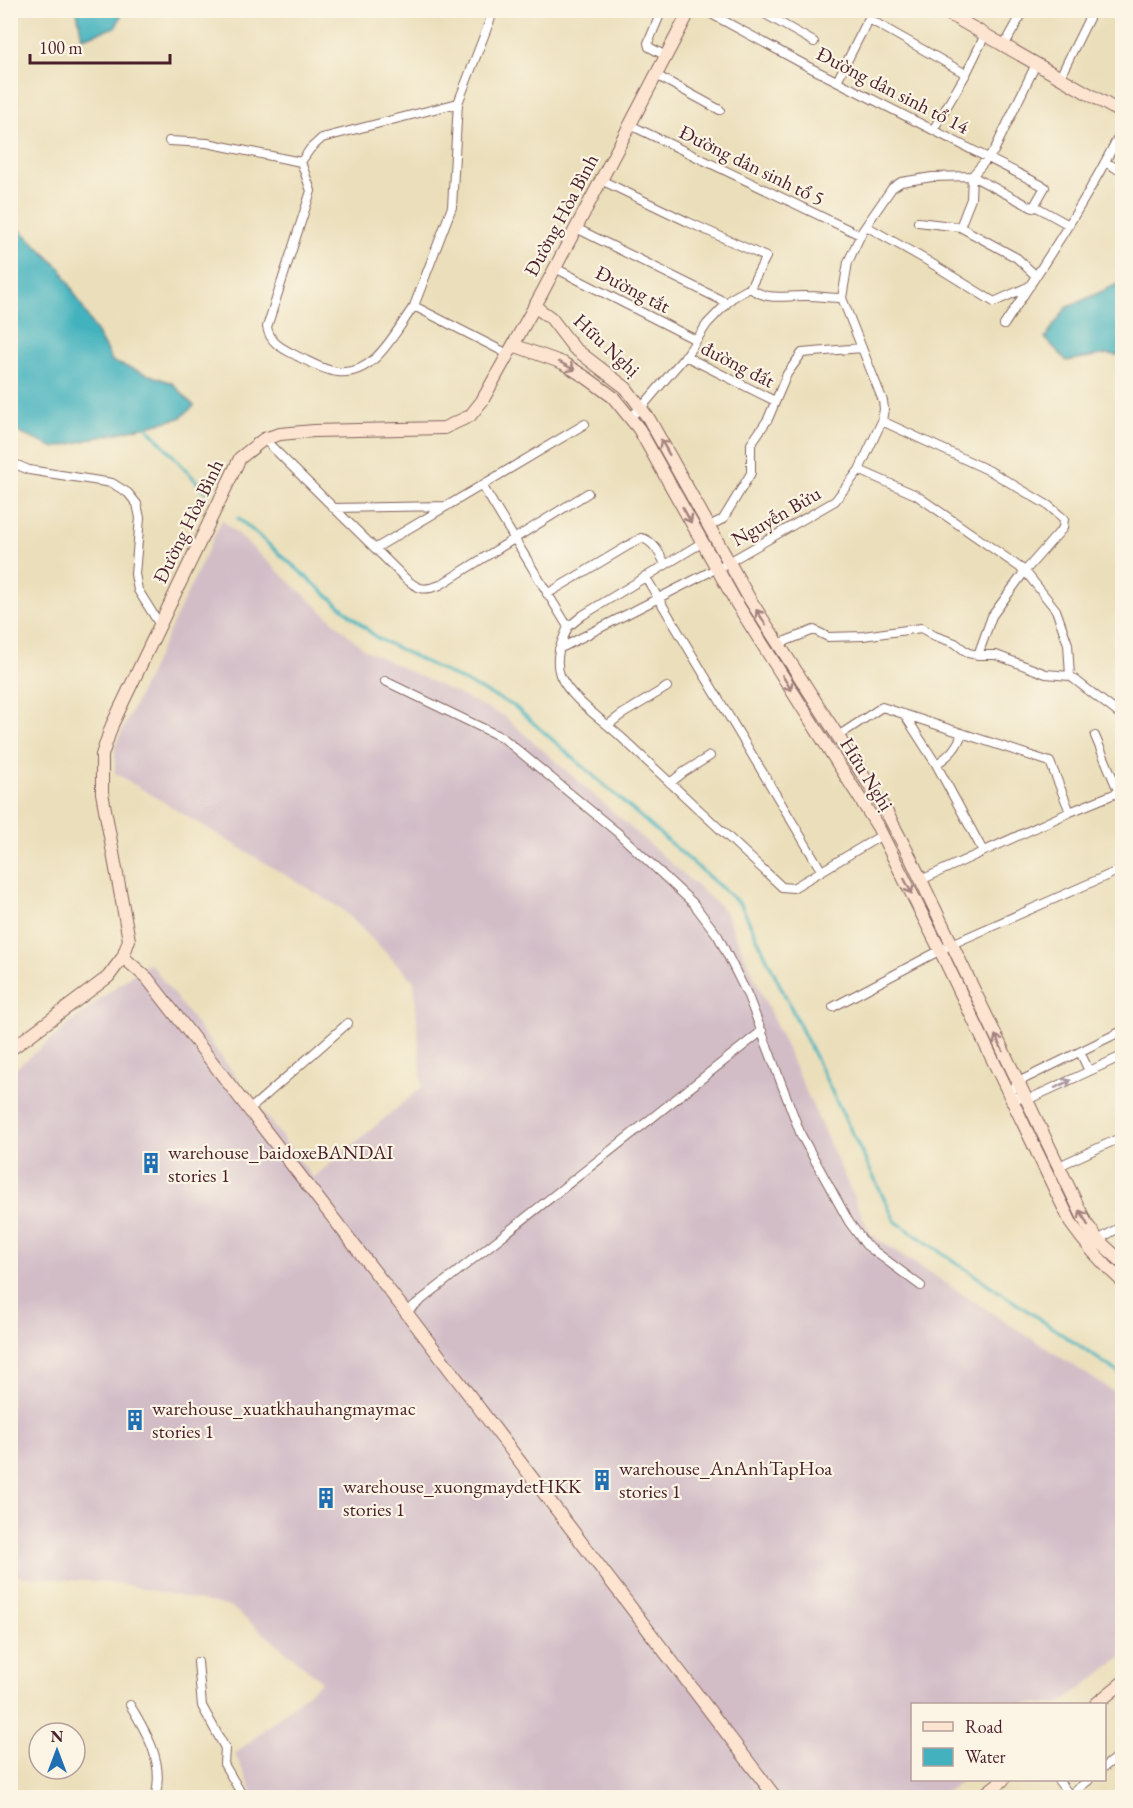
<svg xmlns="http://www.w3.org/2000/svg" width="1133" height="1808" font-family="'EB Garamond',serif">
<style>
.industrial{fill:#d2bdc7}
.water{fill:#43b2be;stroke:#466874;stroke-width:1.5}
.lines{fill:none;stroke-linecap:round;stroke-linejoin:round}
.stream{stroke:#43b2be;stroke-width:3}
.street-casing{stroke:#82625d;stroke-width:10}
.secondary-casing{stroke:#82625d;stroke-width:14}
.street{stroke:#fff;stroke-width:8}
.secondary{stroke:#fde4d1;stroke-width:12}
.oneway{stroke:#a4827e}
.oneway2{stroke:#ae9aa0}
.labels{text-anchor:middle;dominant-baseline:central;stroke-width:4.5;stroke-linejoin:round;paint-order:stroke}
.street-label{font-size:20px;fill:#4a1f2b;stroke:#fcf5e5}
.poi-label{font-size:20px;fill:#4a1f2b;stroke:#fcf5e5;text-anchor:start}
</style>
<rect width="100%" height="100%" fill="#fcf5e5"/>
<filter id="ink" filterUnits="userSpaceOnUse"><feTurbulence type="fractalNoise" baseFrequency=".0167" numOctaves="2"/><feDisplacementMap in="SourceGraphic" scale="12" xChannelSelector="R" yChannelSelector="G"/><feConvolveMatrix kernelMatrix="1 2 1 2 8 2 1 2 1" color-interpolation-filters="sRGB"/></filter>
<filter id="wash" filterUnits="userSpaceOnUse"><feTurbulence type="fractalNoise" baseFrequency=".008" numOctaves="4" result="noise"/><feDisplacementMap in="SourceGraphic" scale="24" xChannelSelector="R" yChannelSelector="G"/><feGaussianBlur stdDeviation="1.35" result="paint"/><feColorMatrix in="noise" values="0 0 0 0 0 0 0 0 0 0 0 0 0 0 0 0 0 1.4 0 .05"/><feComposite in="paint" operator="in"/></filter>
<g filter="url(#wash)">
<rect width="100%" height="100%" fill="#ebdfbb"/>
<path class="industrial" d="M 222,520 L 365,650 L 504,716 L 724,910 L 871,1235 L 1122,1397 L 1122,1657 L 1060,1704 L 912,1704 L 912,1780 L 963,1780 L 939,1797 L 255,1797 L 235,1754 L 322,1681 L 231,1607 L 116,1583 L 11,1576 L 11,1072 L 109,992 L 149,962 L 313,1178 L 422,1087 L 414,981 L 342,909 L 115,773 L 115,746 Z"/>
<path class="water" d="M 77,11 L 77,10 L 123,11 L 116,27 L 82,38 Z
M 11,221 L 61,269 L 113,362 L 172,383 L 194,406 L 180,418 L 55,448 L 19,433 L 10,417 L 11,349 L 16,338 L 11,309 Z
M 1122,282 L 1122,356 L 1108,354 L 1067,361 L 1045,338 L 1066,308 Z"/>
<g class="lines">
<path class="stream" d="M 146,426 L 208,494
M 238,518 L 377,638 L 514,706 L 741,905 L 895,1221 L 1122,1375"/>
</g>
</g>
<g filter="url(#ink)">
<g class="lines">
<defs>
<path id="street" d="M 494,10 L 458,103 L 452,207 L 414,306 L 508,354
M 662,10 L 648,43 L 649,47 L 666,56
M 704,10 L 807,66 L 1045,187 L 1033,208 L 972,176 L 971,199 L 960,227 L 918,222
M 758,10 L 814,42
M 869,19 L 966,74 L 985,35
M 963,22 L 970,10
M 1004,46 L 1024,10
M 656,75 L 720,110
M 1060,77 L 1093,10
M 837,81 L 873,10
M 630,125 L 860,235
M 933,130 L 966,74
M 169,141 L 207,143 L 301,162
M 1106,162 L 1122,172
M 601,180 L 688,222 L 766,257 L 750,288
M 1035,206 L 1069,225
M 866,226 L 926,260 L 994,302 L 1030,286
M 960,227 L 1017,258 L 1036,276
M 576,228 L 727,303
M 555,268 L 696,340
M 414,306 C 395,332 375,376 338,372 C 325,371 310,362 299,357 C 284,349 270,344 267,327 L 311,191 L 301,162 L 310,149 L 322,138 L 458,103
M 1004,325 C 1046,261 1089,197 1122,129
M 685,356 L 775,401
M 630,417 L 641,408 L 688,353 L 707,324 L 732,298 L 750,288 C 769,302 785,295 807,296 C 819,296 830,298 842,298
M 882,421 L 990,471 L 1049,506 L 1064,519 L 1063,528 L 1025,571 L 992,616 L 978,655
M 264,439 L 406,579 C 419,590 424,591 440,585 L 588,493
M 10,462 L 29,470 L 112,483 L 128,493 L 137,504 L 140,518 L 135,574 L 138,590 L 160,625
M 859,470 L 916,495 L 1025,571 L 1056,610 L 1068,644 L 1070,676 L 1122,716
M 482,485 L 568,627 C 561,643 554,658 560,675 C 570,699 602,719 621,737 C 674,787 728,837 782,887 L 793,888 L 882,835
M 333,508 L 447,506
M 709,526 L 723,519 L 751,473 L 751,444 L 768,419 L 787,374 L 802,353 L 862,348
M 376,548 L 585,424
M 645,576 L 821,870
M 547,594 L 641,538 C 653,540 660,554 665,564
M 568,627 L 583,615 L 703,542
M 778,644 L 814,630 L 828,637 L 863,636 L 921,628 L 935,636 L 955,643 L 968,653 L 978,655 L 996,655 L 1046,674 L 1070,676
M 559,649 L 729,562 L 835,501 L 859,470 L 882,421 L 884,409 L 883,401 L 842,298 L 848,262 L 863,230 L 892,188 L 901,182 L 932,177 L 972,176 L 994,151 L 1036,64
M 385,681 L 503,738 L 618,833 L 693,903 L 718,936 L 748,996 L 801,1135 L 849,1222 L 866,1245 L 921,1286
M 904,714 L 936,764 L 983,851
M 608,725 L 621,715 L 667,687
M 838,736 L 882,707 L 1050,762 L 1070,812 L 921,880
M 1095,736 L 1122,800
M 936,764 C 948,757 958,747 962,733
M 670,783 L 684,772 L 710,756
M 1070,812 L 1119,792 L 1122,789
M 833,1007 L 952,944 L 1122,869
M 1122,1031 L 1018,1082 L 1009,1095 L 1027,1100 L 1122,1056
M 1080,1052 L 1089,1071
M 249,1110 L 348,1023
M 1059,1166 L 1122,1137
M 1098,1240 L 1122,1226
M 406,1312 L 762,1031
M 198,1662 L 202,1706 L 225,1748 L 224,1764 L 244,1798
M 130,1705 C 147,1733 165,1763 155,1798
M 1104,1767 L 1122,1753
M 1058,1780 L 1072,1798
M 1066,1798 L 1089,1780"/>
<path id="secondary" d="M 942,10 L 1122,113
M 534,306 L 551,318 L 574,348 L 626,388 L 649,419 L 749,598 L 886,811 L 910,857 L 1086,1223 L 1098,1240 L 1122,1262
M 513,345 L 563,363 L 587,378 L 613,397 L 639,429 L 737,604 L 878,827 L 940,950 L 1072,1225 C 1087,1246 1103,1264 1122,1281
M 123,957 L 147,978 L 406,1312 L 776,1798
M 10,1050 L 108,977 L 123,957 L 129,940 L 102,793 L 102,755 L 112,725 L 240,458 L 264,439 L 280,434 L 314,431 L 444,428 L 470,416 L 482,401 L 542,293 L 690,10
M 1096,1704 L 1122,1683
M 980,1798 L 1003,1780"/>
</defs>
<use href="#street" class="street-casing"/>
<use href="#secondary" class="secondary-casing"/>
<use href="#street" class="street"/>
<use href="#secondary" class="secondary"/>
</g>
<defs><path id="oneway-shaft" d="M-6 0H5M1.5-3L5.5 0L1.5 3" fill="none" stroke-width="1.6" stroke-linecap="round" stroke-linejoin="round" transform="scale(1.5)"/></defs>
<g class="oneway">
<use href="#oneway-shaft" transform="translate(567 366) rotate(28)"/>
<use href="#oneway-shaft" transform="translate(665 447) rotate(-119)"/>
<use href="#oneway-shaft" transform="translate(687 515) rotate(61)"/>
<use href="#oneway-shaft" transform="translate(761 617) rotate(-123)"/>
<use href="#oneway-shaft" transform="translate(787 683) rotate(58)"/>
<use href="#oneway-shaft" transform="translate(908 886) rotate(63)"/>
<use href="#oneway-shaft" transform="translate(999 1043) rotate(-116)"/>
<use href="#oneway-shaft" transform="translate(1084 1218) rotate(-118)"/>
</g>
<use class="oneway2" href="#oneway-shaft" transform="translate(1063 1084) rotate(-25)"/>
</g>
<defs>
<symbol id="building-bare" viewBox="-9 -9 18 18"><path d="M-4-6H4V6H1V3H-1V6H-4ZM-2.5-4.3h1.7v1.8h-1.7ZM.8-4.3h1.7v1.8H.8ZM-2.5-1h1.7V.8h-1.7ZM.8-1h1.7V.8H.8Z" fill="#1f6fb2" stroke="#fcf5e5" stroke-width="2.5" paint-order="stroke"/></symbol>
</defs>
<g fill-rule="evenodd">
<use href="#building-bare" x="136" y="1148" width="30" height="30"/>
<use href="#building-bare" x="120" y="1405" width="30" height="30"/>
<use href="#building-bare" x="587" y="1465" width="30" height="30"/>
<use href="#building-bare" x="311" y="1483" width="30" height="30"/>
</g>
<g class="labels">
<g class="street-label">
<text transform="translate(893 90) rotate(27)">Đường dân sinh tổ 14</text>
<text transform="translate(752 165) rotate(26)">Đường dân sinh tổ 5</text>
<text transform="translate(561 215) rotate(-62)">Đường Hòa Bình</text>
<text transform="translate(633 289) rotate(27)">Đường tắt</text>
<text transform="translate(607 345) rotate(43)">Hữu Nghị</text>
<text transform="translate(738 364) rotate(27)">đường đất</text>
<text transform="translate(776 516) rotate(-30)">Nguyễn Bửu</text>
<text transform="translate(188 521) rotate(-64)">Đường Hòa Bình</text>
<text transform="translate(867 774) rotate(58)">Hữu Nghị</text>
</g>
<g class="poi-label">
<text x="168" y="1152">warehouse_baidoxeBANDAI<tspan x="168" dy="23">stories 1</tspan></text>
<text x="152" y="1408">warehouse_xuatkhauhangmaymac<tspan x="152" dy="23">stories 1</tspan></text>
<text x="619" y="1468">warehouse_AnAnhTapHoa<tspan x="619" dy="23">stories 1</tspan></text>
<text x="343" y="1486">warehouse_xuongmaydetHKK<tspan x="343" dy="23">stories 1</tspan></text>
</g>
</g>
<rect width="1133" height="1808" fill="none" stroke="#fcf5e5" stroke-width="36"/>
<rect x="911" y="1703" width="195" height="78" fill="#fcf5e5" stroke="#b59f9b" stroke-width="1.5"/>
<rect x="923" y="1722" width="30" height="9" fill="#fde4d1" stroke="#b59f9b" stroke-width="1.5"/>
<text x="965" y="1733" font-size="18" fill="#4a1f2b">Road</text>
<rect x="923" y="1748" width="30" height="18" fill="#43b2be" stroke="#b59f9b" stroke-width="1.5"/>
<text x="965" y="1763" font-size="18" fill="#4a1f2b">Water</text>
<g transform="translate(57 1751)"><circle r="28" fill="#fcf5e5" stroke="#b59f9b" stroke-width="1.5"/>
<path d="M0-4.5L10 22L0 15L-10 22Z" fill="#1f6fb2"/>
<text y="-9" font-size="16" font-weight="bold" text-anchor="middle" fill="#4a1f2b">N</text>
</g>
<path d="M30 54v9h140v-9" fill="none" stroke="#4a1f2b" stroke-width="3"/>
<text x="39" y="54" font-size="18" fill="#4a1f2b" stroke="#fcf5e5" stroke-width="4.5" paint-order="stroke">100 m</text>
</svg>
